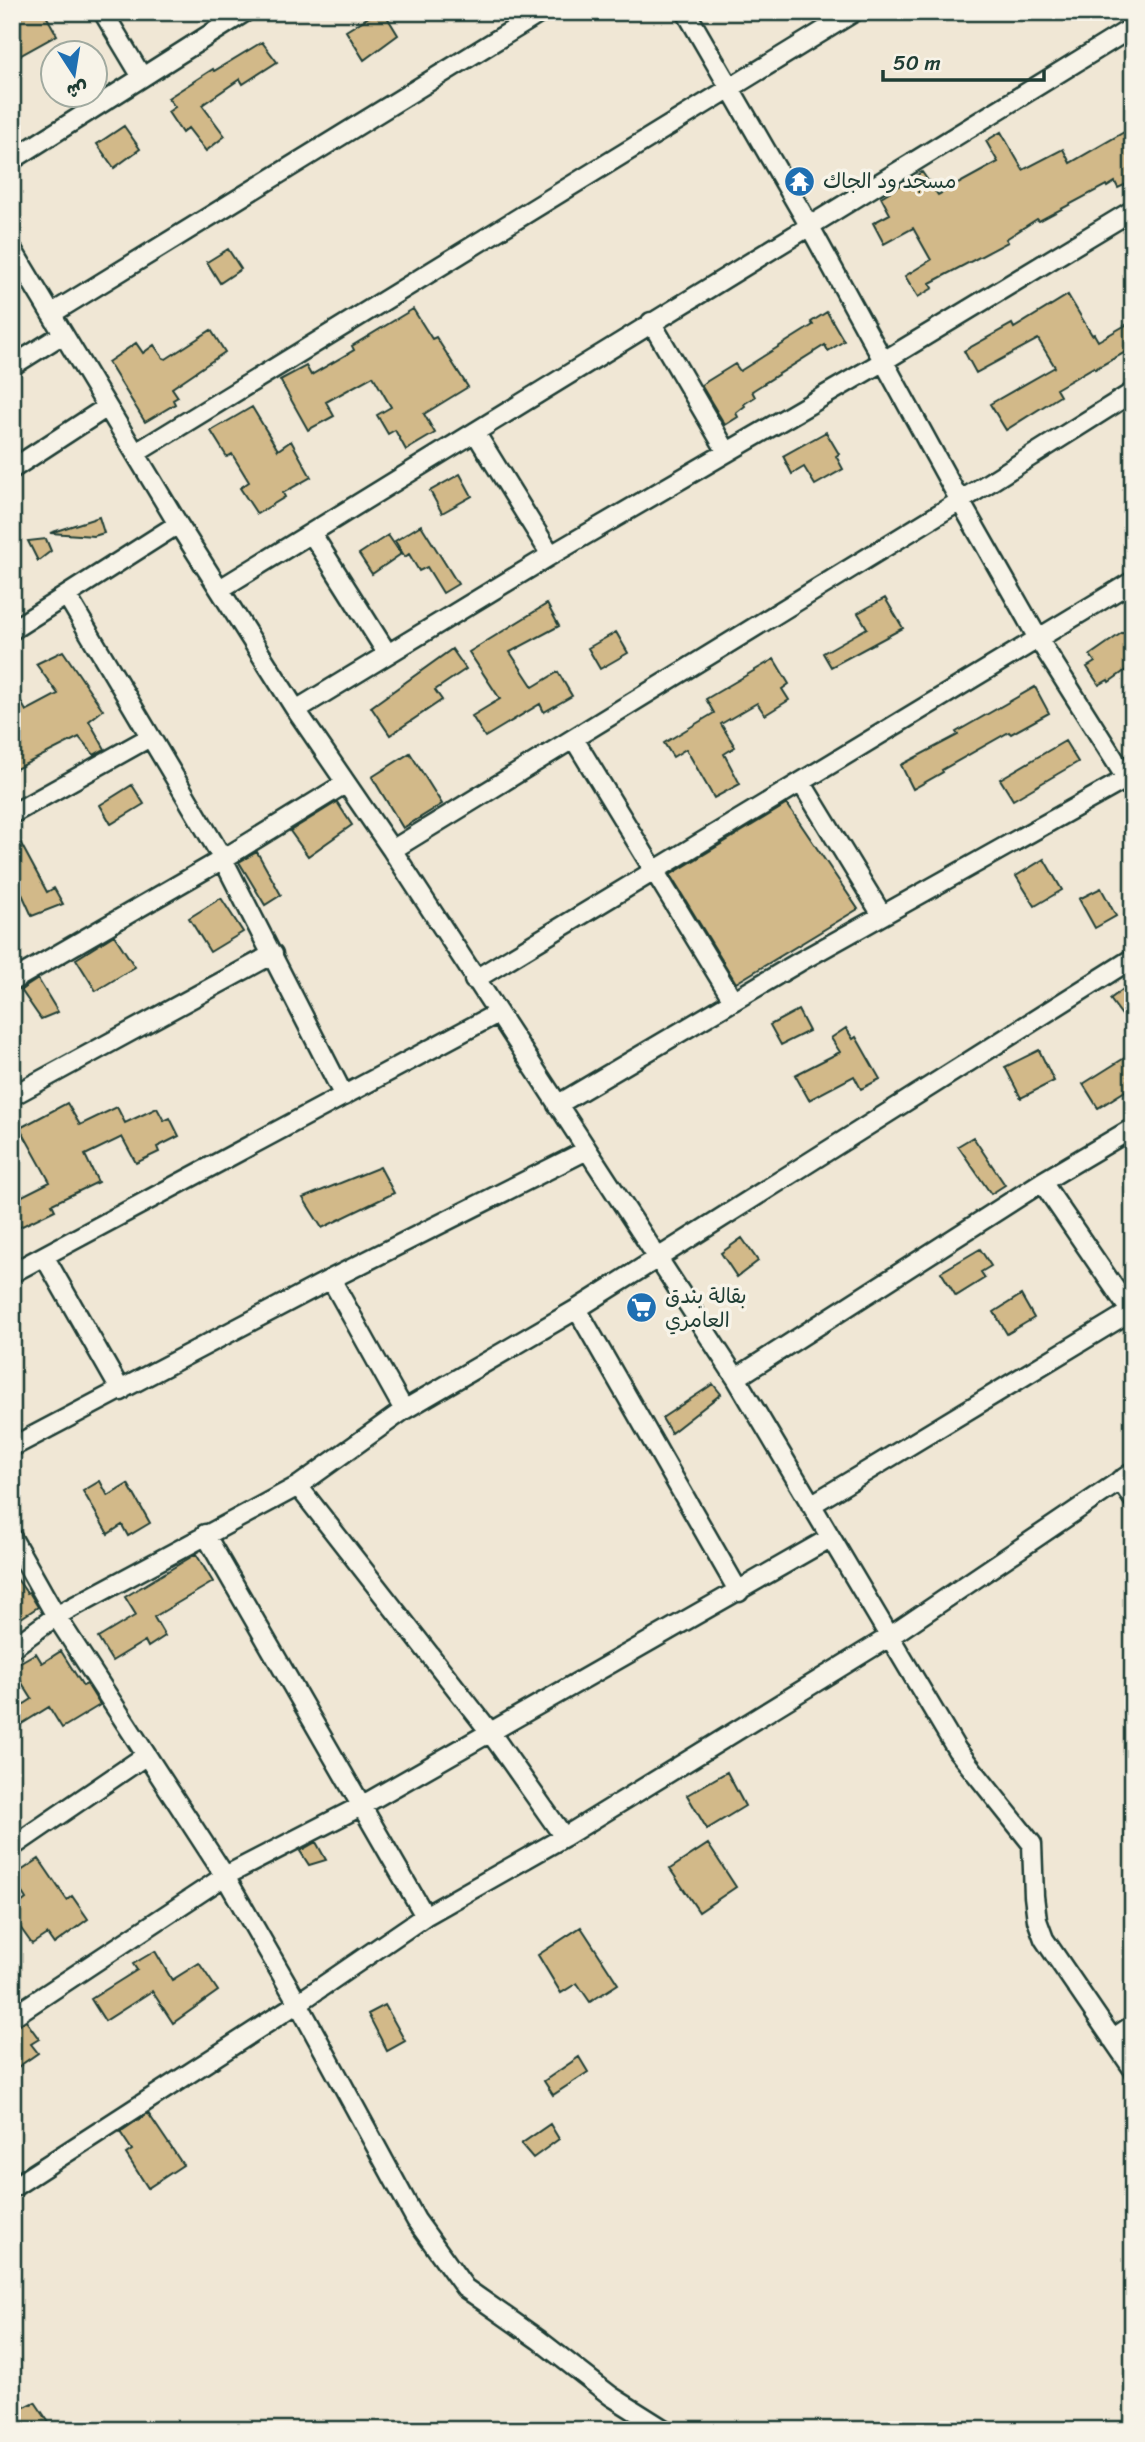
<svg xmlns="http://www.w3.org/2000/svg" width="1145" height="2442" font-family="Sriracha,'Playpen Sans Arabic',sans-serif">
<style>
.building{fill:#d2b989;stroke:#1f3d34;stroke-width:2}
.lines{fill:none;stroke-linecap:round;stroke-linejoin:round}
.minor-casing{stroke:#1f3d34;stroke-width:23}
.minor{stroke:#f7f3e8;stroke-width:18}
.labels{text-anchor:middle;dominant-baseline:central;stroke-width:7;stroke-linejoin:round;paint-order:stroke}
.poi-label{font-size:21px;fill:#1f3d34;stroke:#f7f3e8;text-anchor:start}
</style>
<rect width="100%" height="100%" fill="#f0e7d5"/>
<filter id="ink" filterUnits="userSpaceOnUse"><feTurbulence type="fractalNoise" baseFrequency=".0143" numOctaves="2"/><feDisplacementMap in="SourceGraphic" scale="14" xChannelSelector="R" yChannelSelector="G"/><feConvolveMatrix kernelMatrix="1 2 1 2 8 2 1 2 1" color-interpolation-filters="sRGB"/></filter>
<g filter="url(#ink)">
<path class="building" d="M 12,12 L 44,12 L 57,35 L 12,60 L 12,37 L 20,32 L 12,19 Z
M 377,12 L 384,12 L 398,35 L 364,60 L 346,31 Z
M 262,42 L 277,62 L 243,84 L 240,79 L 202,105 L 225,136 L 206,151 L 188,128 L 182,133 L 168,112 L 175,107 L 168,98 L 213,69 L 214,71 Z
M 124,126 L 140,149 L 114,168 L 97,144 Z
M 1133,127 L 1133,181 L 1118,188 L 1115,182 L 1107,187 L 1106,185 L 1039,221 L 1037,219 L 1006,239 L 1008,242 L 930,283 L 933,288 L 918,297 L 905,276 L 931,260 L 913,228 L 884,244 L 873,223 L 890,214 L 881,197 L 922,172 L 938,195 L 998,162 L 986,141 L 1001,132 L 1023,170 L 1063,149 L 1070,163 Z
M 228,249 L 241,269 L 220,283 L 207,262 Z
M 1068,295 L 1092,335 L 1094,334 L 1098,341 L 1133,321 L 1133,348 L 1095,369 L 1094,367 L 1056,389 L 1060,396 L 1006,430 L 990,404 L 1055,367 L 1038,339 L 976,373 L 964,351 L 1012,324 L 1014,328 Z
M 413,309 L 432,339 L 436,337 L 468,387 L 424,414 L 435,433 L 406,450 L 395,430 L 388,434 L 377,415 L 391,407 L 373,376 L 326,402 L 334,416 L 308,430 L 280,380 L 306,366 L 311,375 L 354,350 L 352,346 Z
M 827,312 L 844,341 L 828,351 L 825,345 L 752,391 L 755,397 L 744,404 L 745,406 L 736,413 L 738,417 L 725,425 L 701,385 L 735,364 L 740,371 L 813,325 L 811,322 Z
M 211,330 L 225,352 L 172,388 L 178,397 L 173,400 L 175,404 L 145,422 L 108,362 L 136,343 L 143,353 L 154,345 L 163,358 L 166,359 Z
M 252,407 L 278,450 L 291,441 L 311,477 L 283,493 L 285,497 L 257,514 L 240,488 L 249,482 L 232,454 L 227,457 L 211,431 Z
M 826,432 L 839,454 L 836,456 L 843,469 L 815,485 L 804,467 L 792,474 L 783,456 Z
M 460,474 L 472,496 L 442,513 L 430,491 Z
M 99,517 L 104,533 L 94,536 L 50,533 Z
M 421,525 L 458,584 L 443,593 L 427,567 L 419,571 L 409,554 L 405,557 L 395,541 Z
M 388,535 L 401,554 L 372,574 L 359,554 Z
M 46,539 L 51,551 L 38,561 L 28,541 Z
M 885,598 L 903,628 L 831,667 L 823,653 L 867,628 L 858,613 Z
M 547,604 L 559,626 L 510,652 L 533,687 L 558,672 L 572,696 L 544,712 L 540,704 L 485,737 L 472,716 L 500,699 L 469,652 Z
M 616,632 L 628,653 L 600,669 L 588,648 Z
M 1123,632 L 1133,645 L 1133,665 L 1109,682 L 1108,680 L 1099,685 L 1087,667 L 1095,662 L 1090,655 Z
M 452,649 L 466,669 L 435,690 L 442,700 L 390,735 L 371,707 Z
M 63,651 L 103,710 L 89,721 L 105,749 L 94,755 L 79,737 L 12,771 L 12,685 L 26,711 L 58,694 L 36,664 Z
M 774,659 L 789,684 L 782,689 L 789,700 L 765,715 L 757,703 L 721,724 L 735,747 L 724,754 L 740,784 L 714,798 L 686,749 L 673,757 L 664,743 L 714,713 L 706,699 Z
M 1035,687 L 1049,713 L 1011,734 L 1009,732 L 942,770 L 943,772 L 913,789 L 901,765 L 958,735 L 956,732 Z
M 1065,741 L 1078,762 L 1013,800 L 1000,779 Z
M 410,753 L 442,804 L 403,828 L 372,777 Z
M 132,785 L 144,804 L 111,824 L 100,805 Z
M 337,802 L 352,825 L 308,856 L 290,831 Z
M 787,804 L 858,909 L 736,983 L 670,875 Z
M 12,827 L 47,892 L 54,888 L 63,904 L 32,916 L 12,872 Z
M 257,852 L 281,895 L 265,905 L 239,862 Z
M 1044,859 L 1062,890 L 1035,906 L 1016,876 Z
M 1101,888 L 1116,916 L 1095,928 L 1079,899 Z
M 221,898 L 243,932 L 210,952 L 189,918 Z
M 114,935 L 135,967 L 96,991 L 76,959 Z
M 38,979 L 58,1012 L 41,1019 L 21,990 Z
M 1133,982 L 1133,1030 L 1110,999 Z
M 798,1010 L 809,1031 L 781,1045 L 770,1025 Z
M 846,1028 L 853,1039 L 856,1037 L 880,1079 L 861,1089 L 854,1076 L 809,1100 L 795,1075 L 840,1052 L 831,1038 Z
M 1039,1050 L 1054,1081 L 1021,1098 L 1005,1067 Z
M 1126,1057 L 1133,1067 L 1133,1086 L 1098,1108 L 1083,1084 Z
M 67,1103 L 80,1125 L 117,1107 L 125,1123 L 157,1108 L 164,1121 L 170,1118 L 179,1136 L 157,1147 L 159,1152 L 136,1163 L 122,1137 L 85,1155 L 98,1182 L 52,1204 L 55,1210 L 12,1231 L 12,1201 L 50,1182 L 20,1128 Z
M 973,1137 L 1005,1185 L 991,1194 L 958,1146 Z
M 380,1167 L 394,1193 L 322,1228 L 303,1198 Z
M 742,1238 L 758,1261 L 737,1277 L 721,1253 Z
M 980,1249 L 991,1266 L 981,1272 L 985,1278 L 956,1296 L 941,1272 Z
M 1021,1295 L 1034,1318 L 1007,1334 L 994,1312 Z
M 713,1384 L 721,1394 L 671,1433 L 662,1418 Z
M 100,1481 L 108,1496 L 128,1484 L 150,1523 L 128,1536 L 122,1525 L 108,1534 L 83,1491 Z
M 196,1554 L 213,1582 L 154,1617 L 165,1636 L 148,1647 L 145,1641 L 112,1661 L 98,1638 L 136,1615 L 125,1597 Z
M 12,1572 L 27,1593 L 29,1592 L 38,1607 L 12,1624 Z
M 61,1651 L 83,1686 L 87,1684 L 100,1705 L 62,1728 L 49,1707 L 12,1730 L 12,1712 L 32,1699 L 12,1667 L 36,1653 L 42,1663 Z
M 727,1772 L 745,1806 L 707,1829 L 687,1795 Z
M 316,1842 L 326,1860 L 309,1865 L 300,1851 Z
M 708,1844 L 736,1887 L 699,1912 L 670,1869 Z
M 39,1859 L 67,1900 L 72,1896 L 88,1919 L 54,1944 L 47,1934 L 32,1944 L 12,1916 L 12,1910 L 26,1899 L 12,1877 Z
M 581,1927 L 618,1984 L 590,2002 L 577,1983 L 561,1993 L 538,1955 Z
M 155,1951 L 172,1980 L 199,1963 L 218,1991 L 173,2023 L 152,1991 L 105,2021 L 91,1999 L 137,1970 L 133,1964 Z
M 385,2005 L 405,2041 L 387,2051 L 368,2014 Z
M 26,2021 L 39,2039 L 31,2044 L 38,2053 L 12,2071 L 12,2028 Z
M 579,2057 L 588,2072 L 553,2095 L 544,2081 Z
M 148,2113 L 183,2165 L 148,2188 L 126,2154 L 132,2150 L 120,2132 Z
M 550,2124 L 559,2139 L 533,2158 L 521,2144 Z
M 12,2383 L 25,2407 L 35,2402 L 54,2430 L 12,2430 Z"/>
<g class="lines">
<defs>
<path id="minor" d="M 103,12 L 142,77
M 686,12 L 809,225 L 960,501 L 1039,640 L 1133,789
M 12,160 L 245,12
M 12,249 L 178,524 L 296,710 L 392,850 L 736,1378 L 957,1750 L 1032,1844 L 1034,1896 L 1037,1920 L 1044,1939 L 1133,2069
M 51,314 L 542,12
M 651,322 L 727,452
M 12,366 L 63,334
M 475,432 L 551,555
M 136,453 L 854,12
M 12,469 L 107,407
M 312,534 L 387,653
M 220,589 L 1133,27
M 67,596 L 223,859 L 344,1096
M 12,630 L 178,524
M 296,710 L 551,555 L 882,362 L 1133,210
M 574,739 L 733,1000
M 801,782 L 882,915
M 12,814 L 150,737
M 392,850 L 960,501 L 1133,392
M 474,980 L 1133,581
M 12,981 L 223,859 L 346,783
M 12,1096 L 273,954
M 557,1105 L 799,962 L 1133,775
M 1042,1182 L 1133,1315
M 44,1256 L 121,1391
M 12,1273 L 496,1014
M 331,1279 L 404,1410
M 577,1309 L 739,1592
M 736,1378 L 1042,1182 L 1133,1128
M 12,1447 L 331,1279 L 587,1150
M 1120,1480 L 1133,1499
M 298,1486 L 490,1732 L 564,1837
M 811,1505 L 1133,1310
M 205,1534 L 425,1916
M 12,1538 L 56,1616 L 225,1876 L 298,2003 L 416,2220 L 465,2288 L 539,2340 L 611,2396 L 665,2430
M 12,1648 L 56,1616 L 298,1486 L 404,1410 L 577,1309 L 1133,958
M 12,1847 L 145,1756
M 12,2017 L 225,1876 L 361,1806 L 830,1538
M 1112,2039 L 1133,2025
M 12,2188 L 298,2003 L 425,1916 L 564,1837 L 889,1637 L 1133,1472"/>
</defs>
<use href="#minor" class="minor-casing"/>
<use href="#minor" class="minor"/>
</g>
</g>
<defs>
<symbol id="temple-disc" viewBox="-11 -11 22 22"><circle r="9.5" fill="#1f6fb2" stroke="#f7f3e8"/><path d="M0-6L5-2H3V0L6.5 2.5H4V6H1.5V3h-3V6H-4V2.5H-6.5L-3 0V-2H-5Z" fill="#fff"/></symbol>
<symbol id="supermarket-disc" viewBox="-11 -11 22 22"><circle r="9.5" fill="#1f6fb2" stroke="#f7f3e8"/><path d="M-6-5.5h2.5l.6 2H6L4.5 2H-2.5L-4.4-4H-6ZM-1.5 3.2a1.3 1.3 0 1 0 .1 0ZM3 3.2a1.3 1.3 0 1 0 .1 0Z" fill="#fff"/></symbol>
</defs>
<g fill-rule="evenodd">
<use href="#temple-disc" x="782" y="164" width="35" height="35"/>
<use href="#supermarket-disc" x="624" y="1290" width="35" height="35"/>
</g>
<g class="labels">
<g class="poi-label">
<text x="823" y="181">مسجد ود الجاك</text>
<text x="665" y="1296">بقالة بندق<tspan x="665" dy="24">العامري</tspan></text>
</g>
</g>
<rect width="1145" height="2442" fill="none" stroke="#f7f3e8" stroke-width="42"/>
<rect x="21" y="21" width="1103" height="2400" fill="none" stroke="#1f3d34" stroke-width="2.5" filter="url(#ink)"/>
<g transform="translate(74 74) rotate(168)"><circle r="33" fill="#f7f3e8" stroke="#a1aaa0" stroke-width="2"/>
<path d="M0-5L12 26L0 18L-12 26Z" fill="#1f6fb2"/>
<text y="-10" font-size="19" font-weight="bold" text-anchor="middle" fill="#1f3d34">ش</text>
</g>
<path d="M883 70v10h161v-10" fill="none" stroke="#1f3d34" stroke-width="3.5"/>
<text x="893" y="70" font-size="21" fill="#1f3d34" stroke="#f7f3e8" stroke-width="5" paint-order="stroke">50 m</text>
</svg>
